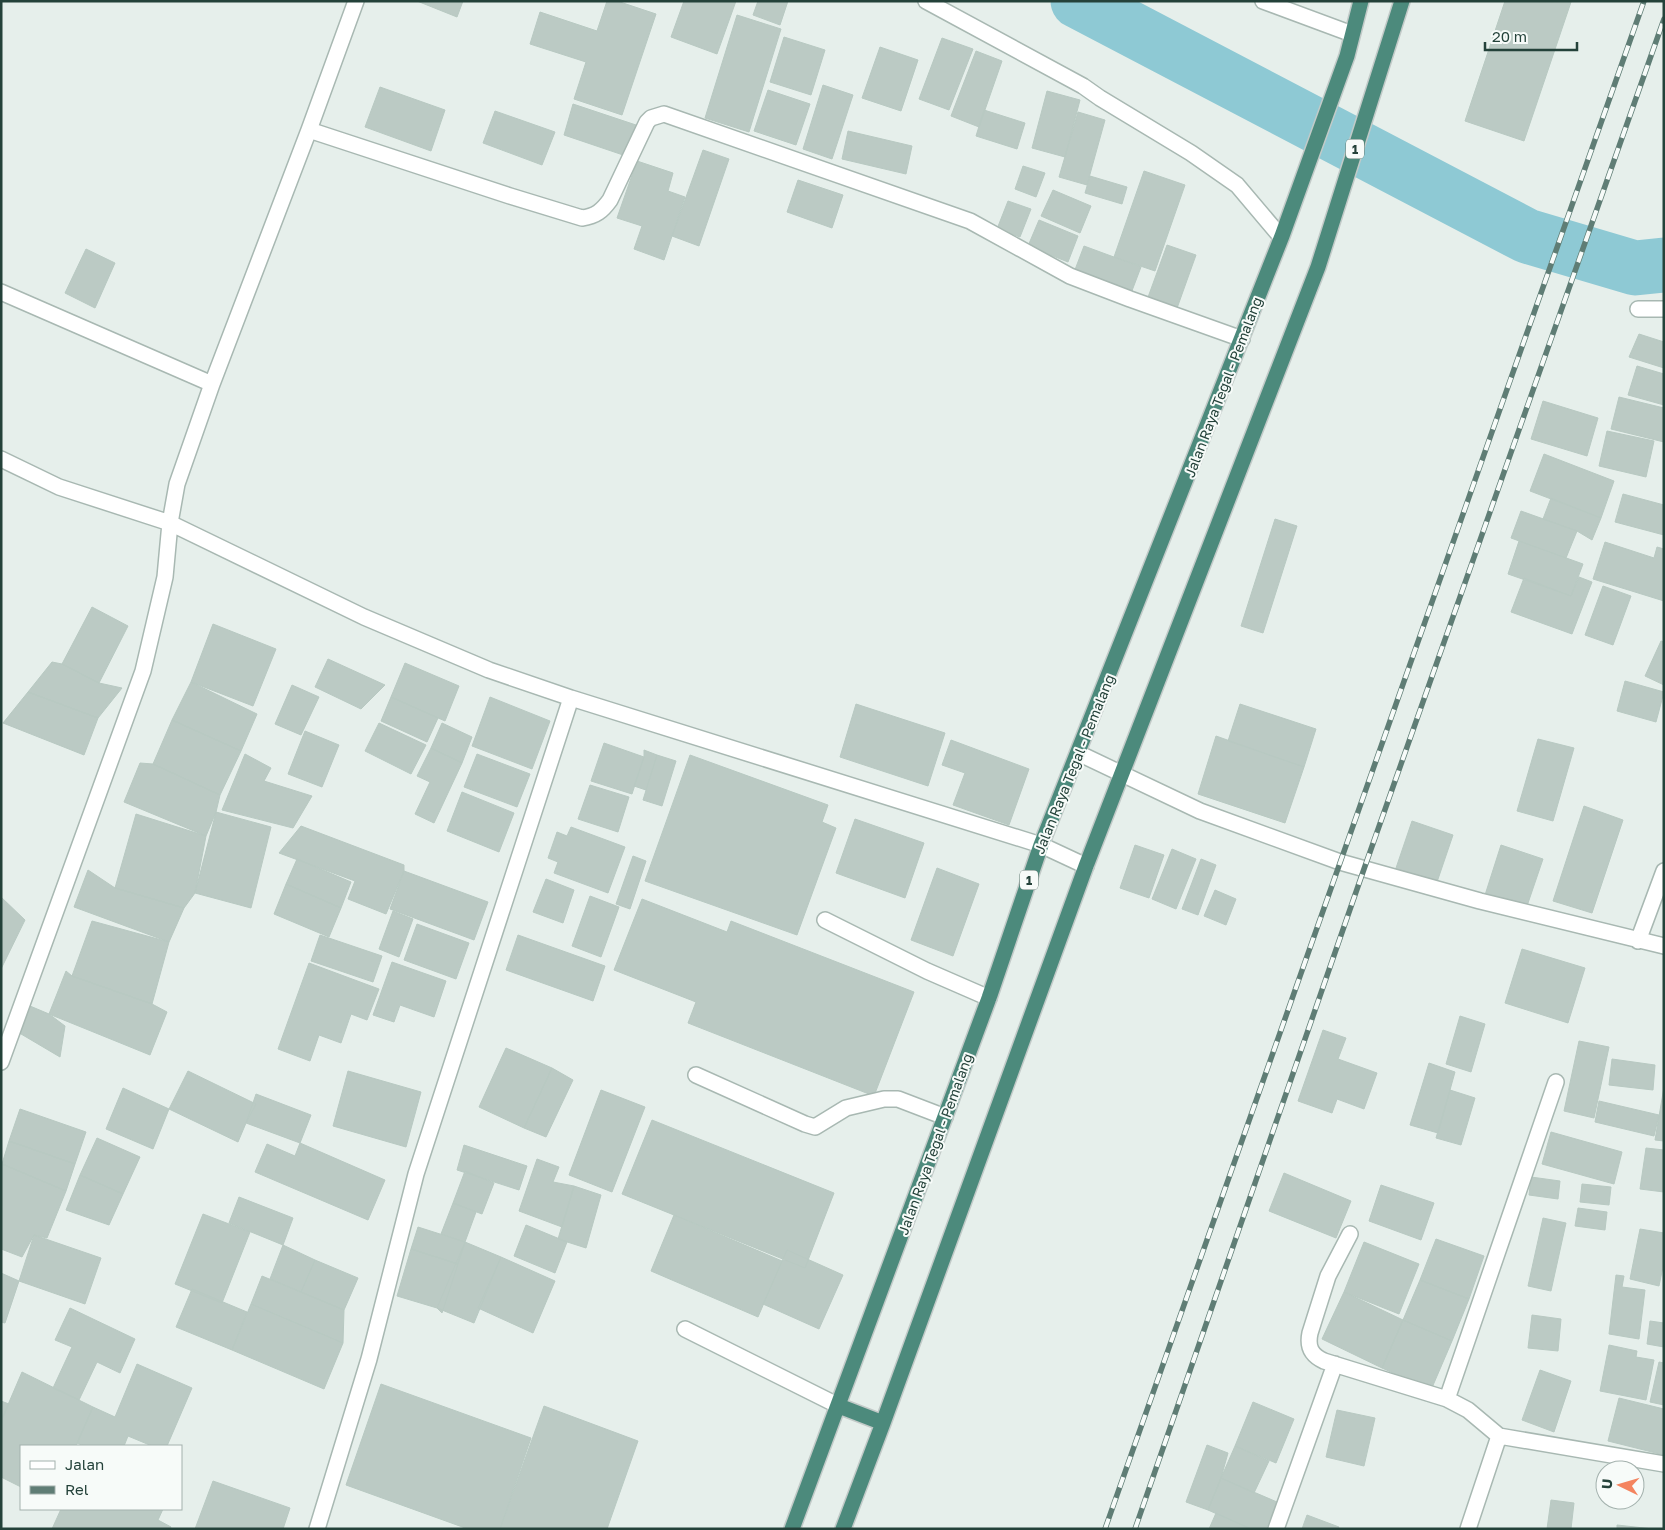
<svg xmlns="http://www.w3.org/2000/svg" width="1665" height="1530" font-family="'Golos Text',sans-serif">
<style>
.lines{fill:none;stroke-linecap:round;stroke-linejoin:round}
.river{stroke:#8ec9d4;stroke-width:55}
.building{fill:#bbcac4;stroke:#b8c9c2}
.service-casing{stroke:#a8b8b2;stroke-width:18}
.minor-casing{stroke:#a8b8b2;stroke-width:18}
.trunk-casing{stroke:#c2cac8;stroke-width:18}
.service{stroke:#fff;stroke-width:15}
.minor{stroke:#fff;stroke-width:15}
.trunk{stroke:#4c8a7c;stroke-width:15}
.rail-casing{stroke:#5f7d75;stroke-width:5.5}
.rail{stroke:#f7fbf9;stroke-width:4;stroke-dasharray:11;stroke-linecap:butt}
.labels{text-anchor:middle;dominant-baseline:central;stroke-width:4;stroke-linejoin:round;paint-order:stroke}
.shield{fill:#f7fbf9;stroke:#637a73;stroke-width:1}
.shield-label{font-size:12px;font-weight:bold;fill:#24423a}
.street-label{font-size:14px;fill:#24423a;stroke:#f7fbf9}
</style>
<rect width="100%" height="100%" fill="#e6efeb"/>
<g class="lines">
<path class="river" d="M 1078,1 L 1527,236 L 1635,268 L 1664,265"/>
</g>
<path class="building" d="M 417,1 L 463,1 L 457,17 Z
M 607,1 L 617,1 L 656,14 L 622,115 L 574,99 L 586,62 L 530,44 L 540,12 L 597,31 Z
M 684,1 L 736,1 L 717,54 L 671,37 Z
M 758,1 L 788,1 L 780,25 L 753,15 Z
M 1505,1 L 1571,2 L 1524,141 L 1465,121 Z
M 737,15 L 781,29 L 749,132 L 705,118 Z
M 784,37 L 825,50 L 811,95 L 770,82 Z
M 942,38 L 973,49 L 949,110 L 919,99 Z
M 880,47 L 918,60 L 901,111 L 862,98 Z
M 976,51 L 1002,61 L 979,127 L 951,116 Z
M 823,85 L 853,95 L 832,159 L 803,149 Z
M 380,87 L 445,110 L 431,151 L 365,127 Z
M 768,90 L 810,104 L 796,145 L 754,131 Z
M 1047,91 L 1080,100 L 1065,157 L 1032,148 Z
M 573,104 L 639,126 L 629,157 L 564,135 Z
M 984,110 L 1025,123 L 1017,149 L 976,136 Z
M 495,111 L 555,132 L 542,165 L 483,143 Z
M 1078,112 L 1105,120 L 1087,185 L 1059,177 Z
M 848,131 L 912,146 L 906,174 L 842,159 Z
M 703,150 L 729,159 L 699,246 L 672,236 Z
M 637,161 L 673,173 L 668,191 L 685,197 L 664,260 L 634,249 L 642,226 L 617,218 Z
M 1023,166 L 1045,173 L 1036,197 L 1015,189 Z
M 1144,171 L 1185,185 L 1155,271 L 1114,257 Z
M 1090,176 L 1127,187 L 1122,204 L 1085,193 Z
M 798,180 L 843,195 L 832,228 L 787,212 Z
M 1053,190 L 1091,206 L 1080,233 L 1041,216 Z
M 1008,201 L 1031,209 L 1020,237 L 997,229 Z
M 1039,220 L 1078,236 L 1068,262 L 1028,246 Z
M 1167,245 L 1196,255 L 1176,311 L 1147,300 Z
M 1084,246 L 1141,267 L 1130,296 L 1073,275 Z
M 86,249 L 115,263 L 95,308 L 65,293 Z
M 1639,334 L 1664,342 L 1664,368 L 1629,357 Z
M 1637,366 L 1664,374 L 1664,405 L 1628,395 Z
M 1619,397 L 1664,408 L 1664,442 L 1611,429 Z
M 1543,401 L 1598,418 L 1587,456 L 1531,439 Z
M 1607,431 L 1654,441 L 1646,477 L 1599,466 Z
M 1544,454 L 1614,481 L 1601,518 L 1530,491 Z
M 1623,494 L 1664,505 L 1664,535 L 1615,522 Z
M 1551,498 L 1601,518 L 1592,540 L 1577,531 L 1543,519 Z
M 1521,511 L 1577,531 L 1566,558 L 1511,538 Z
M 1275,519 L 1297,526 L 1263,633 L 1241,626 Z
M 1519,541 L 1583,564 L 1571,596 L 1508,574 Z
M 1605,542 L 1654,558 L 1657,547 L 1664,549 L 1664,601 L 1593,579 Z
M 1579,577 L 1592,582 L 1572,634 L 1511,612 L 1524,578 L 1571,596 Z
M 1603,586 L 1631,596 L 1613,645 L 1585,635 Z
M 92,607 L 128,626 L 99,683 L 62,664 Z
M 213,624 L 276,649 L 253,706 L 191,682 Z
M 1661,641 L 1664,642 L 1664,685 L 1645,676 Z
M 328,659 L 385,685 L 361,709 L 315,687 Z
M 52,662 L 62,664 L 99,683 L 122,688 L 98,718 L 28,692 Z
M 405,663 L 459,686 L 445,721 L 391,697 Z
M 1625,681 L 1664,692 L 1656,722 L 1617,711 Z
M 191,682 L 257,714 L 241,751 L 172,720 Z
M 292,685 L 319,697 L 301,735 L 275,724 Z
M 28,692 L 98,718 L 84,755 L 3,723 Z
M 391,697 L 438,718 L 427,742 L 381,721 Z
M 490,697 L 550,721 L 532,769 L 472,746 Z
M 856,704 L 945,733 L 928,786 L 840,757 Z
M 1240,704 L 1316,729 L 1304,767 L 1228,741 Z
M 172,720 L 241,751 L 220,795 L 153,764 Z
M 379,723 L 426,745 L 411,774 L 365,751 Z
M 442,723 L 472,737 L 462,763 L 431,748 Z
M 305,731 L 339,745 L 322,787 L 288,774 Z
M 1216,736 L 1304,767 L 1285,823 L 1198,794 Z
M 1538,739 L 1574,748 L 1553,821 L 1517,811 Z
M 951,740 L 1029,769 L 1009,825 L 953,805 L 965,773 L 942,765 Z
M 604,743 L 644,757 L 632,794 L 591,781 Z
M 431,748 L 462,763 L 434,823 L 415,814 L 430,782 L 417,776 Z
M 644,750 L 657,755 L 646,790 L 634,786 L 644,757 Z
M 245,754 L 271,768 L 264,781 L 312,796 L 293,828 L 222,810 Z
M 477,754 L 530,774 L 517,807 L 464,787 Z
M 657,755 L 676,761 L 662,806 L 643,800 Z
M 690,755 L 828,805 L 822,822 L 836,828 L 797,935 L 645,881 Z
M 140,763 L 153,764 L 220,795 L 216,812 L 206,836 L 124,802 Z
M 590,785 L 629,797 L 618,832 L 578,819 Z
M 462,792 L 514,813 L 499,852 L 447,831 Z
M 1584,806 L 1623,820 L 1592,913 L 1553,901 Z
M 216,812 L 271,827 L 251,908 L 195,893 Z
M 136,814 L 206,836 L 195,893 L 184,908 L 115,888 Z
M 855,819 L 924,843 L 905,898 L 836,873 Z
M 1412,821 L 1453,835 L 1436,885 L 1395,871 Z
M 301,826 L 404,865 L 404,871 L 386,914 L 348,899 L 355,881 L 279,853 Z
M 571,827 L 625,847 L 608,893 L 554,873 L 558,862 L 548,858 L 557,832 L 567,836 Z
M 1135,845 L 1164,855 L 1149,898 L 1120,888 Z
M 1501,845 L 1543,859 L 1526,909 L 1485,895 Z
M 1172,849 L 1196,859 L 1176,909 L 1152,899 Z
M 633,856 L 646,861 L 630,909 L 616,904 Z
M 297,859 L 351,882 L 341,908 L 286,884 Z
M 1201,859 L 1216,865 L 1198,915 L 1182,909 Z
M 937,868 L 979,884 L 953,956 L 911,940 Z
M 88,870 L 115,888 L 184,908 L 169,942 L 74,907 Z
M 404,871 L 488,902 L 474,940 L 390,909 Z
M 546,879 L 574,890 L 563,923 L 533,912 Z
M 286,884 L 341,908 L 329,937 L 274,914 Z
M 1215,890 L 1236,899 L 1226,925 L 1204,916 Z
M 590,896 L 619,907 L 601,957 L 572,946 Z
M 1,897 L 25,920 L 1,969 Z
M 642,899 L 727,932 L 731,921 L 914,992 L 874,1096 L 688,1023 L 696,1002 L 614,970 Z
M 393,911 L 413,919 L 399,957 L 379,949 Z
M 92,921 L 169,942 L 152,1004 L 72,976 Z
M 417,924 L 469,943 L 456,979 L 404,960 Z
M 320,935 L 382,956 L 373,982 L 311,961 Z
M 518,935 L 605,966 L 593,1001 L 506,970 Z
M 1522,949 L 1585,968 L 1568,1023 L 1505,1003 Z
M 392,962 L 446,981 L 434,1017 L 400,1005 L 394,1022 L 373,1015 Z
M 309,963 L 379,989 L 367,1020 L 351,1014 L 341,1043 L 319,1035 L 310,1061 L 278,1049 Z
M 66,971 L 72,976 L 152,1004 L 167,1012 L 150,1055 L 49,1014 Z
M 30,1006 L 49,1014 L 65,1026 L 60,1057 L 16,1031 Z
M 1460,1016 L 1485,1024 L 1471,1072 L 1446,1064 Z
M 1323,1030 L 1346,1038 L 1338,1059 L 1377,1073 L 1364,1109 L 1337,1099 L 1332,1113 L 1298,1101 Z
M 1579,1041 L 1609,1047 L 1594,1118 L 1564,1111 Z
M 506,1048 L 552,1068 L 524,1128 L 479,1107 Z
M 1612,1059 L 1655,1065 L 1653,1090 L 1609,1085 Z
M 1429,1063 L 1455,1072 L 1438,1133 L 1410,1125 Z
M 552,1068 L 573,1080 L 546,1137 L 524,1128 Z
M 188,1071 L 256,1104 L 246,1123 L 238,1142 L 169,1109 Z
M 348,1071 L 421,1092 L 406,1147 L 333,1126 Z
M 1664,1087 L 1664,1141 L 1655,1140 Z
M 123,1088 L 169,1109 L 153,1149 L 106,1129 Z
M 601,1090 L 645,1107 L 612,1192 L 569,1175 Z
M 1450,1090 L 1475,1098 L 1461,1145 L 1436,1138 Z
M 256,1094 L 311,1115 L 300,1143 L 246,1123 Z
M 1599,1101 L 1659,1115 L 1654,1136 L 1595,1122 Z
M 20,1109 L 86,1132 L 75,1164 L 9,1141 Z
M 652,1120 L 834,1193 L 805,1268 L 622,1194 Z
M 1551,1132 L 1622,1152 L 1614,1184 L 1542,1164 Z
M 97,1138 L 140,1157 L 123,1194 L 80,1175 Z
M 9,1141 L 75,1164 L 66,1191 L 2,1164 Z
M 300,1143 L 385,1180 L 368,1220 L 255,1172 L 267,1144 L 295,1156 Z
M 464,1145 L 527,1166 L 519,1190 L 457,1170 Z
M 1646,1148 L 1664,1150 L 1664,1192 L 1640,1189 Z
M 537,1159 L 559,1167 L 553,1182 L 574,1186 L 562,1227 L 519,1211 Z
M 2,1164 L 66,1191 L 47,1238 L 34,1235 L 22,1257 L 1,1249 Z
M 465,1171 L 494,1183 L 482,1214 L 453,1203 Z
M 1284,1173 L 1351,1201 L 1336,1238 L 1269,1211 Z
M 80,1175 L 123,1194 L 109,1225 L 66,1210 Z
M 1531,1177 L 1560,1181 L 1558,1199 L 1529,1195 Z
M 1582,1184 L 1611,1187 L 1609,1205 L 1580,1202 Z
M 1381,1185 L 1434,1203 L 1421,1240 L 1369,1221 Z
M 574,1186 L 601,1195 L 586,1248 L 558,1239 Z
M 239,1197 L 293,1218 L 283,1245 L 229,1223 Z
M 453,1203 L 476,1212 L 465,1242 L 441,1234 Z
M 1578,1208 L 1607,1212 L 1605,1230 L 1575,1226 Z
M 203,1214 L 250,1232 L 222,1303 L 175,1284 Z
M 674,1215 L 782,1261 L 758,1317 L 651,1271 Z
M 1543,1218 L 1566,1223 L 1551,1291 L 1528,1286 Z
M 526,1225 L 567,1242 L 555,1273 L 514,1256 Z
M 418,1227 L 465,1242 L 458,1264 L 411,1249 Z
M 1640,1229 L 1664,1233 L 1664,1262 L 1659,1286 L 1630,1279 Z
M 34,1235 L 101,1258 L 85,1304 L 19,1281 Z
M 1436,1239 L 1484,1256 L 1469,1299 L 1420,1280 Z
M 465,1242 L 501,1257 L 474,1323 L 437,1308 Z
M 1364,1242 L 1419,1264 L 1399,1314 L 1344,1292 Z
M 283,1245 L 315,1260 L 301,1292 L 270,1279 Z
M 411,1249 L 458,1264 L 442,1313 L 437,1308 L 397,1296 Z
M 787,1250 L 843,1275 L 819,1329 L 763,1304 Z
M 501,1257 L 555,1281 L 533,1333 L 478,1308 Z
M 315,1260 L 358,1278 L 344,1310 L 301,1292 Z
M 1,1273 L 19,1281 L 5,1323 L 1,1322 Z
M 1616,1275 L 1624,1276 L 1622,1287 L 1645,1290 L 1639,1339 L 1609,1334 Z
M 262,1276 L 344,1310 L 343,1343 L 251,1304 Z
M 1420,1280 L 1469,1299 L 1452,1341 L 1403,1320 Z
M 192,1289 L 247,1312 L 232,1350 L 176,1327 Z
M 1344,1292 L 1403,1320 L 1382,1368 L 1322,1339 Z
M 251,1304 L 343,1343 L 324,1389 L 232,1350 Z
M 70,1308 L 135,1339 L 120,1373 L 97,1362 L 79,1400 L 53,1388 L 72,1347 L 55,1340 Z
M 1532,1315 L 1561,1319 L 1558,1351 L 1528,1348 Z
M 1403,1320 L 1452,1341 L 1431,1390 L 1382,1368 Z
M 1650,1321 L 1664,1323 L 1664,1347 L 1647,1344 Z
M 1609,1345 L 1637,1351 L 1636,1357 L 1654,1360 L 1646,1400 L 1600,1391 Z
M 1659,1362 L 1664,1363 L 1664,1405 L 1650,1402 Z
M 137,1364 L 192,1388 L 167,1446 L 152,1446 L 128,1436 L 124,1446 L 84,1446 L 77,1443 L 93,1407 L 115,1417 Z
M 1540,1370 L 1571,1381 L 1554,1432 L 1522,1420 Z
M 22,1372 L 93,1407 L 76,1446 L 21,1446 L 21,1487 L 1,1477 L 1,1421 Z
M 381,1384 L 531,1438 L 500,1529 L 468,1529 L 346,1485 Z
M 1619,1398 L 1664,1409 L 1664,1455 L 1608,1441 Z
M 1,1401 L 9,1404 L 1,1421 Z
M 1253,1402 L 1294,1419 L 1276,1463 L 1235,1446 Z
M 544,1406 L 638,1441 L 607,1529 L 500,1529 Z
M 1337,1410 L 1375,1418 L 1364,1466 L 1326,1457 Z
M 1207,1445 L 1228,1453 L 1221,1478 L 1208,1510 L 1186,1502 Z
M 1235,1446 L 1269,1461 L 1254,1493 L 1221,1478 Z
M 1221,1478 L 1277,1502 L 1266,1529 L 1251,1529 L 1208,1510 Z
M 213,1481 L 290,1508 L 283,1529 L 195,1529 Z
M 1551,1500 L 1574,1503 L 1571,1529 L 1547,1529 Z
M 61,1509 L 163,1509 L 158,1520 L 171,1527 L 170,1529 L 52,1529 Z
M 1216,1513 L 1251,1529 L 1209,1529 Z
M 1307,1515 L 1339,1527 L 1338,1529 L 1302,1529 Z
M 1617,1525 L 1653,1529 L 1617,1529 Z"/>
<g class="lines">
<defs>
<path id="service" d="M 825,920 L 927,971 L 989,998
M 696,1075 L 805,1124 L 815,1127 L 846,1108 L 884,1099 L 898,1099 L 945,1117
M 685,1329 L 839,1406"/>
<path id="minor" d="M 926,1 L 1083,86 L 1100,98 L 1191,153 L 1237,185 L 1281,237
M 1263,1 L 1352,34
M 309,130 L 510,196 L 582,218 C 596,216 602,211 610,200 L 647,122 L 651,118 L 664,114 L 970,221 L 1070,276 L 1130,299 L 1242,339
M 1,292 L 212,384
M 1638,309 L 1664,309
M 1,459 L 59,487 L 170,523 L 364,617 L 489,670 L 571,698 L 1041,845 L 1086,866
M 1078,753 L 1200,811 L 1340,862 L 1480,901 L 1664,946
M 1638,941 L 1664,871
M 1,1062 L 143,671 L 165,577 L 170,523 L 177,484 L 212,384 L 309,130 L 356,1
M 1350,1234 L 1328,1276 L 1310,1333 C 1307,1347 1311,1355 1324,1361 L 1447,1399 L 1468,1410 L 1499,1436 L 1664,1464
M 1447,1399 L 1556,1082
M 317,1529 L 369,1359 L 416,1174 L 571,698
M 1276,1529 L 1335,1364
M 1468,1529 L 1499,1436"/>
<path id="trunk" d="M 839,1406 L 883,1423
M 792,1529 L 989,998 L 1041,845 L 1282,236 L 1347,56 L 1361,1
M 843,1529 L 883,1423 L 1086,866 L 1318,267 L 1402,1"/>
</defs>
<use href="#service" class="service-casing"/>
<use href="#minor" class="minor-casing"/>
<use href="#trunk" class="trunk-casing"/>
<use href="#service" class="service"/>
<use href="#minor" class="minor"/>
<use href="#trunk" class="trunk"/>
<defs>
<path id="rail" d="M 1105,1529 L 1644,1
M 1135,1529 L 1364,869 L 1664,19"/>
</defs>
<use href="#rail" class="rail-casing"/>
<use href="#rail" class="rail"/>
</g>
<g class="labels">
<g class="shield">
<rect x="1346" y="139.5" width="18" height="19" rx="4"/>
<rect x="1020" y="870.5" width="18" height="19" rx="4"/>
</g>
<g class="shield-label">
<text x="1355" y="149">1</text>
<text x="1029" y="880">1</text>
</g>
<g class="street-label">
<text transform="translate(1223 387) rotate(-69)">Jalan Raya Tegal - Pemalang</text>
<text transform="translate(1074 764) rotate(-68)">Jalan Raya Tegal - Pemalang</text>
<text transform="translate(935 1144) rotate(-70)">Jalan Raya Tegal - Pemalang</text>
</g>
</g>
<rect width="1665" height="1530" fill="none" stroke="#24423a" stroke-width="5"/>
<rect x="20" y="1445" width="162" height="65" fill="#f7fbf9" stroke="#a3b1ad"/>
<rect x="30" y="1461" width="25" height="8" fill="#ffffff" stroke="#a3b1ad"/>
<text x="65" y="1470" font-size="15" fill="#24423a">Jalan</text>
<rect x="30" y="1486" width="25" height="8" fill="#5f7d75" stroke="#a3b1ad"/>
<text x="65" y="1495" font-size="15" fill="#24423a">Rel</text>
<g transform="translate(1620 1485) rotate(275)"><circle r="24" fill="#f7fbf9" stroke="#a3b1ad"/>
<path d="M0-4L9 19L0 12L-9 19Z" fill="#f4845f"/>
<text y="-8" font-size="14" font-weight="bold" text-anchor="middle" fill="#24423a">U</text>
</g>
<path d="M1485 42v8h92v-8" fill="none" stroke="#24423a" stroke-width="2.5"/>
<text x="1492" y="42" font-size="15" fill="#24423a" stroke="#f7fbf9" stroke-width="4" paint-order="stroke">20 m</text>
</svg>
